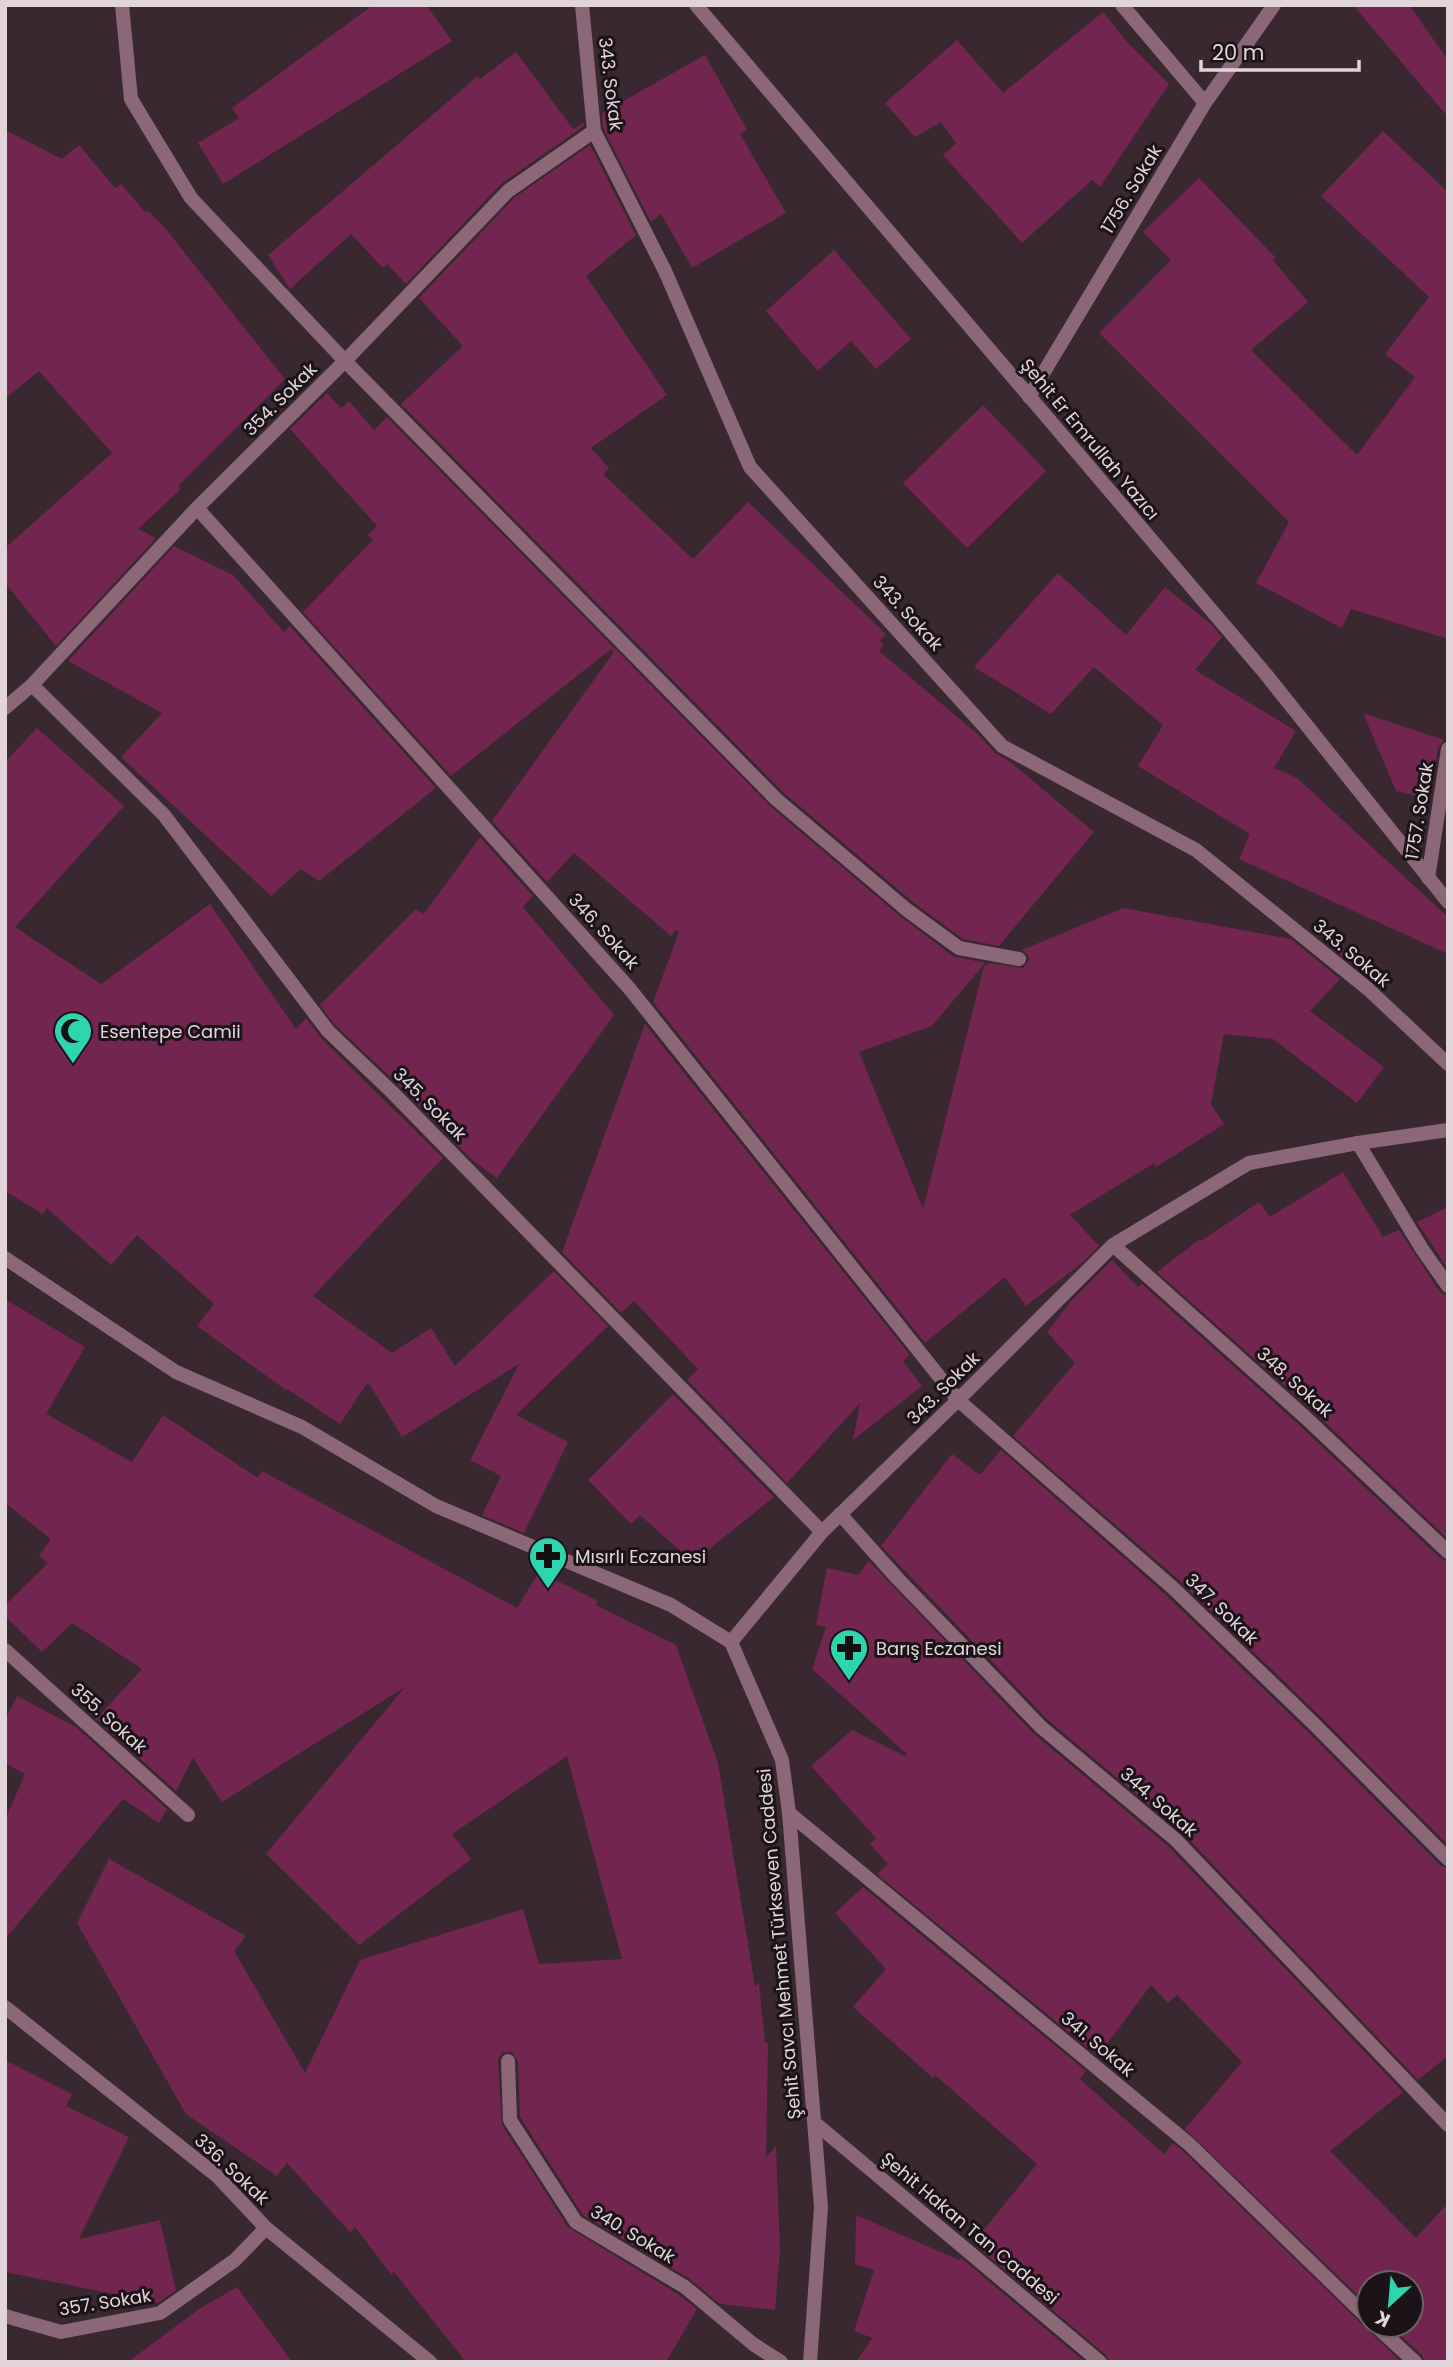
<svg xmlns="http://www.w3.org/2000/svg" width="1453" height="2367" font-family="Poppins,sans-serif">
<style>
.building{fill:#72254f}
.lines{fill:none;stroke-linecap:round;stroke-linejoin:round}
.service{stroke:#8c6777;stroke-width:14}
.minor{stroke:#8c6777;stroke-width:14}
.tertiary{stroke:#8c6777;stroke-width:14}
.labels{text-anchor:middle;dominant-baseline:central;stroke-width:6;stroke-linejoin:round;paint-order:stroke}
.street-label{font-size:18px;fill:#e1d5da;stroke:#1b1317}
.poi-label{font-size:18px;fill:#e1d5da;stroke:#1b1317;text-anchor:start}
</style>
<rect width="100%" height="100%" fill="#392830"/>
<path class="building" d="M 373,5 L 426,5 L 452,41 L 223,184 L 198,143 L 239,118 L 232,108 Z
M 1353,5 L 1409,5 L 1448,60 L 1448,117 Z
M 1103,12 L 1128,43 L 1169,84 L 1100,187 L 1092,180 L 1022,243 L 943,155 L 956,143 L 941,122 L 915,137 L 885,103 L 957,40 L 1003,93 Z
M 516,52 L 573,129 L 584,123 L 584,126 L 501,184 L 406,284 L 387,264 L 383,268 L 351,234 L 290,289 L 268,255 L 478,76 L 480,79 Z
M 705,55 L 747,130 L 740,134 L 786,213 L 692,268 L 661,214 L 651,222 L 603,128 L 602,113 Z
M 5,130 L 62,159 L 79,145 L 115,188 L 121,184 L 146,213 L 148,211 L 165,228 L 285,379 L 178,486 L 181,489 L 138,529 L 156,538 L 56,646 L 5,583 L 5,548 L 112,453 L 39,371 L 5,399 Z
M 1383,131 L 1448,192 L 1448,639 L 1351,609 L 1342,628 L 1256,583 L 1289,522 L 1099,333 L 1171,260 L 1143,232 L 1199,178 L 1275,257 L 1273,260 L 1308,302 L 1251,350 L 1357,455 L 1415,377 L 1385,354 L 1429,297 L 1321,196 Z
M 590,145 L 636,235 L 586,276 L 667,395 L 591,448 L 609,468 L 603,474 L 693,559 L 748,502 L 886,634 L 880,641 L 884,645 L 879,651 L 981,737 L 995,753 L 1009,761 L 1094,832 L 999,946 L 963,939 L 913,902 L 783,792 L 401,404 L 463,346 L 419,298 L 514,198 Z
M 834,250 L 911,339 L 876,369 L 851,341 L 818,371 L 766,311 Z
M 327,393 L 341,408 L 349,401 L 374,430 L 387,417 L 770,806 L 901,917 L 953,956 L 985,963 L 932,1026 L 859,1052 L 923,1209 L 984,966 L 990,963 L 1023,968 L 1029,960 L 1028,955 L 1022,950 L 1123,908 L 1291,939 L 1340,979 L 1310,1011 L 1384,1067 L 1357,1103 L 1273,1039 L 1224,1034 L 1211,1104 L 1224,1124 L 1156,1167 L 1154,1163 L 1070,1215 L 1099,1246 L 1082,1263 L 1026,1306 L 1005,1277 L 925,1343 L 653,1002 L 679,932 L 675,930 L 671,936 L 574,853 L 547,882 L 492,821 L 614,652 L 611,649 L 451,776 L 303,612 L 373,540 L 368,535 L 377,526 L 290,429 Z
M 983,405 L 1046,471 L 967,548 L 903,483 Z
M 174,546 L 233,575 L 284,632 L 290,626 L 436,788 L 319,881 L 301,869 L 271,896 L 121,757 L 162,713 L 68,661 Z
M 1058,573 L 1126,635 L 1165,587 L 1211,624 L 1222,637 L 1195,670 L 1296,731 L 1274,768 L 1297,778 L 1448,917 L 1448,954 L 1239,859 L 1250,834 L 1138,766 L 1163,725 L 1094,667 L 1051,714 L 974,667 Z
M 1363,713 L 1444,740 L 1438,748 L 1430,799 L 1396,791 Z
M 37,728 L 124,806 L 15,927 L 101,984 L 210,904 L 296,1029 L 306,1018 L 321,1038 L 443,1158 L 313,1296 L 392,1353 L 431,1328 L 455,1366 L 554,1271 L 608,1326 L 516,1415 L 568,1442 L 524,1533 L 482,1515 L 501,1476 L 470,1460 L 519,1364 L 402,1437 L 368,1382 L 340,1424 L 287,1389 L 286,1390 L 197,1326 L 214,1304 L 137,1235 L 111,1265 L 47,1208 L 43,1214 L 5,1191 L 5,762 Z
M 480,837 L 533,896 L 523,907 L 614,1015 L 497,1178 L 471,1159 L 399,1085 L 335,1025 L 320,1005 L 416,909 L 424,914 Z
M 1331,947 L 1364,953 L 1353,965 Z
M 645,1024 L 910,1355 L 903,1361 L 922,1386 L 853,1440 L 860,1403 L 787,1483 L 687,1380 L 698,1369 L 634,1301 L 621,1313 L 562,1252 Z
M 1343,1172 L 1383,1237 L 1399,1230 L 1440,1292 L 1448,1295 L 1448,1539 L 1312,1410 L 1157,1272 L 1200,1239 L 1201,1241 L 1259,1202 L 1270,1217 Z
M 1448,1207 L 1448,1269 L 1417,1222 Z
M 1112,1260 L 1138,1287 L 1142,1284 L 1298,1424 L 1441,1559 L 1448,1561 L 1448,1845 L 1322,1718 L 1180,1581 L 1013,1436 L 1075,1363 L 1047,1332 L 1072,1300 Z
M 5,1299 L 85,1347 L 46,1414 L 132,1462 L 163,1415 L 258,1478 L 262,1471 L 517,1608 L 539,1572 L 598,1601 L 596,1605 L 676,1645 L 718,1763 L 755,1986 L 759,1983 L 765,2043 L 768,2043 L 766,2157 L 776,2146 L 780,2251 L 775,2310 L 720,2304 L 690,2279 L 583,2215 L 520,2117 L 518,2061 L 512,2052 L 502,2053 L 498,2061 L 502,2125 L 568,2227 L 679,2295 L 697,2309 L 666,2362 L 466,2362 L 394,2272 L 391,2274 L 355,2227 L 350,2232 L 287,2163 L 277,2176 L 186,2114 L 77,1923 L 109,1859 L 246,1936 L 234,1951 L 305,2073 L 360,1960 L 523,1909 L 539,1964 L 622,1959 L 567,1756 L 452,1834 L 471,1859 L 359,1945 L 266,1854 L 405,1687 L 222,1802 L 193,1758 L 176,1791 L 96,1719 L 142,1669 L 72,1623 L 42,1652 L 5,1616 L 5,1605 L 48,1563 L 39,1556 L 51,1539 L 5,1503 Z
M 673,1394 L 774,1497 L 693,1562 L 640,1515 L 631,1524 L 588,1480 Z
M 1001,1450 L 1166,1595 L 1308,1732 L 1441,1866 L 1448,1868 L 1448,2056 L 1418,2080 L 1183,1833 L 1048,1720 L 881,1546 L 952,1454 L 980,1475 Z
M 869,1561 L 1034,1734 L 1169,1847 L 1403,2092 L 1330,2151 L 1416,2238 L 1448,2203 L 1448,2362 L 1424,2362 L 1422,2355 L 1389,2325 L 1411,2325 L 1411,2283 L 1369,2283 L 1369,2306 L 1185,2129 L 1242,2062 L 1177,1995 L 1168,2003 L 1151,1985 L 1098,2056 L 877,1874 L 888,1864 L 870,1844 L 876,1838 L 811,1766 L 852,1730 L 905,1756 L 907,1754 L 812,1669 L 826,1627 L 816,1625 L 827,1568 L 858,1575 Z
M 17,1696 L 76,1727 L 167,1809 L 159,1823 L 123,1799 L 5,1939 L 5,1820 L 25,1774 L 5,1763 L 5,1720 Z
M 863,1887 L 1086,2071 L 1080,2079 L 1164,2154 L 1173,2143 L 1183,2151 L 1401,2362 L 1109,2362 L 1106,2355 L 973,2243 L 1037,2164 L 935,2075 L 933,2078 L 853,2007 L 886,1969 L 835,1913 Z
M 5,2060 L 72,2094 L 66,2106 L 129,2137 L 79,2239 L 160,2220 L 176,2290 L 158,2303 L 5,2272 Z
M 856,2215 L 959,2260 L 961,2258 L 1085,2362 L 856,2362 L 872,2338 L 854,2331 L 874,2270 L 855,2264 Z
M 237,2287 L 292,2362 L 128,2362 L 199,2309 Z"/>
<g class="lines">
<path class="service" d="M 1358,1143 L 1422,1249 L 1448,1286
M 840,1514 L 898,1579 L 1041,1727 L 1176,1840 L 1448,2125
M 5,1650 L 188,1815
M 789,1813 L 1189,2144 L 1369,2319
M 1375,2325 L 1415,2362"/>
<path class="minor" d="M 122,5 L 131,99 L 191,198 L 345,361 L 776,799 L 907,910 L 959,948 L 1019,959
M 582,5 L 594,131 L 665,271 L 750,467 L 1002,746 L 1196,850 L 1368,989 L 1448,1064
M 1122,5 L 1205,103
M 1029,397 L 1205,103 L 1274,5
M 197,508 L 629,988 L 958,1400 L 1173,1588 L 1315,1725 L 1448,1859
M 32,685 L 164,815 L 328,1031 L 392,1092 L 822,1532
M 5,708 L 32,685 L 197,508 L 345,361 L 508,191 L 594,131
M 1428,878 L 1448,749
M 1113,1245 L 1305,1417 L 1448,1552
M 5,1258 L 176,1372 L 302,1427 L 436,1506 L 671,1605 L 731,1642 L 782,1760 L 789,1813 L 821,2207 L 810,2362
M 731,1642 L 822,1532 L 958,1400 L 1113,1245 L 1249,1163 L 1358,1143 L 1448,1130
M 5,2007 L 217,2176 L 266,2228 L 430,2362
M 508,2061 L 510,2120 L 576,2222 L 685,2287 L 753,2344 L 781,2362
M 815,2123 L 1100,2362
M 5,2316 L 61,2332 L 160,2313 L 235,2260 L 266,2228"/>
<path class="tertiary" d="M 696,5 L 1264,672 L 1448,902"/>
</g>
<defs>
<symbol id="mosque-pin" viewBox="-11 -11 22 30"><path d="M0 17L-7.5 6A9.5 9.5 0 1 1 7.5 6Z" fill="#2ed4ab" stroke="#1b1317"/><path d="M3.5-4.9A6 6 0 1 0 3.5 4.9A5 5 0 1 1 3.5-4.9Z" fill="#111"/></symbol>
<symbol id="pharmacy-pin" viewBox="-11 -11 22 30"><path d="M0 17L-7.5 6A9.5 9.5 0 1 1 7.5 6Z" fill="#2ed4ab" stroke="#1b1317"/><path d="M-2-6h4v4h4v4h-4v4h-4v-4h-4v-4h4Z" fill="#111"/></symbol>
</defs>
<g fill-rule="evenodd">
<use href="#mosque-pin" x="51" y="1009" width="44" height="60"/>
<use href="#pharmacy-pin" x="526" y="1534" width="44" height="60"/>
<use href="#pharmacy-pin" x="827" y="1626" width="44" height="60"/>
</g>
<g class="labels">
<g class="street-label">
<text transform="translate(611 84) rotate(83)">343. Sokak</text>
<text transform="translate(1131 189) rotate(-59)">1756. Sokak</text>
<text transform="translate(280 399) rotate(-45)">354. Sokak</text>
<text transform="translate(1090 439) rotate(50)">Şehit Er Emrullah Yazıcı</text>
<text transform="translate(908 613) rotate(48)">343. Sokak</text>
<text transform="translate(1419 811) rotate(-81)">1757. Sokak</text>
<text transform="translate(604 931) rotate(48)">346. Sokak</text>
<text transform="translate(1352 953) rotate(40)">343. Sokak</text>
<text transform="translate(430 1104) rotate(45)">345. Sokak</text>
<text transform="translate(1295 1382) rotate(42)">348. Sokak</text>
<text transform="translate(943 1388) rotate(-45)">343. Sokak</text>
<text transform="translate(1222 1609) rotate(44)">347. Sokak</text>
<text transform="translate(109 1718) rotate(42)">355. Sokak</text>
<text transform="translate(1159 1802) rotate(41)">344. Sokak</text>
<text transform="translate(779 1944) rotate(-95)">Şehit Savcı Mehmet Türkseven Caddesi</text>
<text transform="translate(1098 2044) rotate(40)">341. Sokak</text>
<text transform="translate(232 2169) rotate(43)">336. Sokak</text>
<text transform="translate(970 2228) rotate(40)">Şehit Hakan Tan Caddesi</text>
<text transform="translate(633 2234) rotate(31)">340. Sokak</text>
<text transform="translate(105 2302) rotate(-9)">357. Sokak</text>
</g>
<g class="poi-label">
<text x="100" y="1031">Esentepe Camii</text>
<text x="575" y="1556">Mısırlı Eczanesi</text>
<text x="876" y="1648">Barış Eczanesi</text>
</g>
</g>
<rect width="1453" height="2367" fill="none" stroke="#e1d5da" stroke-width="14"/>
<g transform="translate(1390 2304) rotate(206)"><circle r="33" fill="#1b1317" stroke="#6a6165" stroke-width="2"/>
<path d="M0-5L12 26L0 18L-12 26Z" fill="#2ed4ab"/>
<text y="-10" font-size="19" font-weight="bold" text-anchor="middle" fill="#e1d5da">K</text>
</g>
<path d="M1201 60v10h158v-10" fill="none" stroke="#e1d5da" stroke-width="3.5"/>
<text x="1212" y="60" font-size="21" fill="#e1d5da" stroke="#1b1317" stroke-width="5" paint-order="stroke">20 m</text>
</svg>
